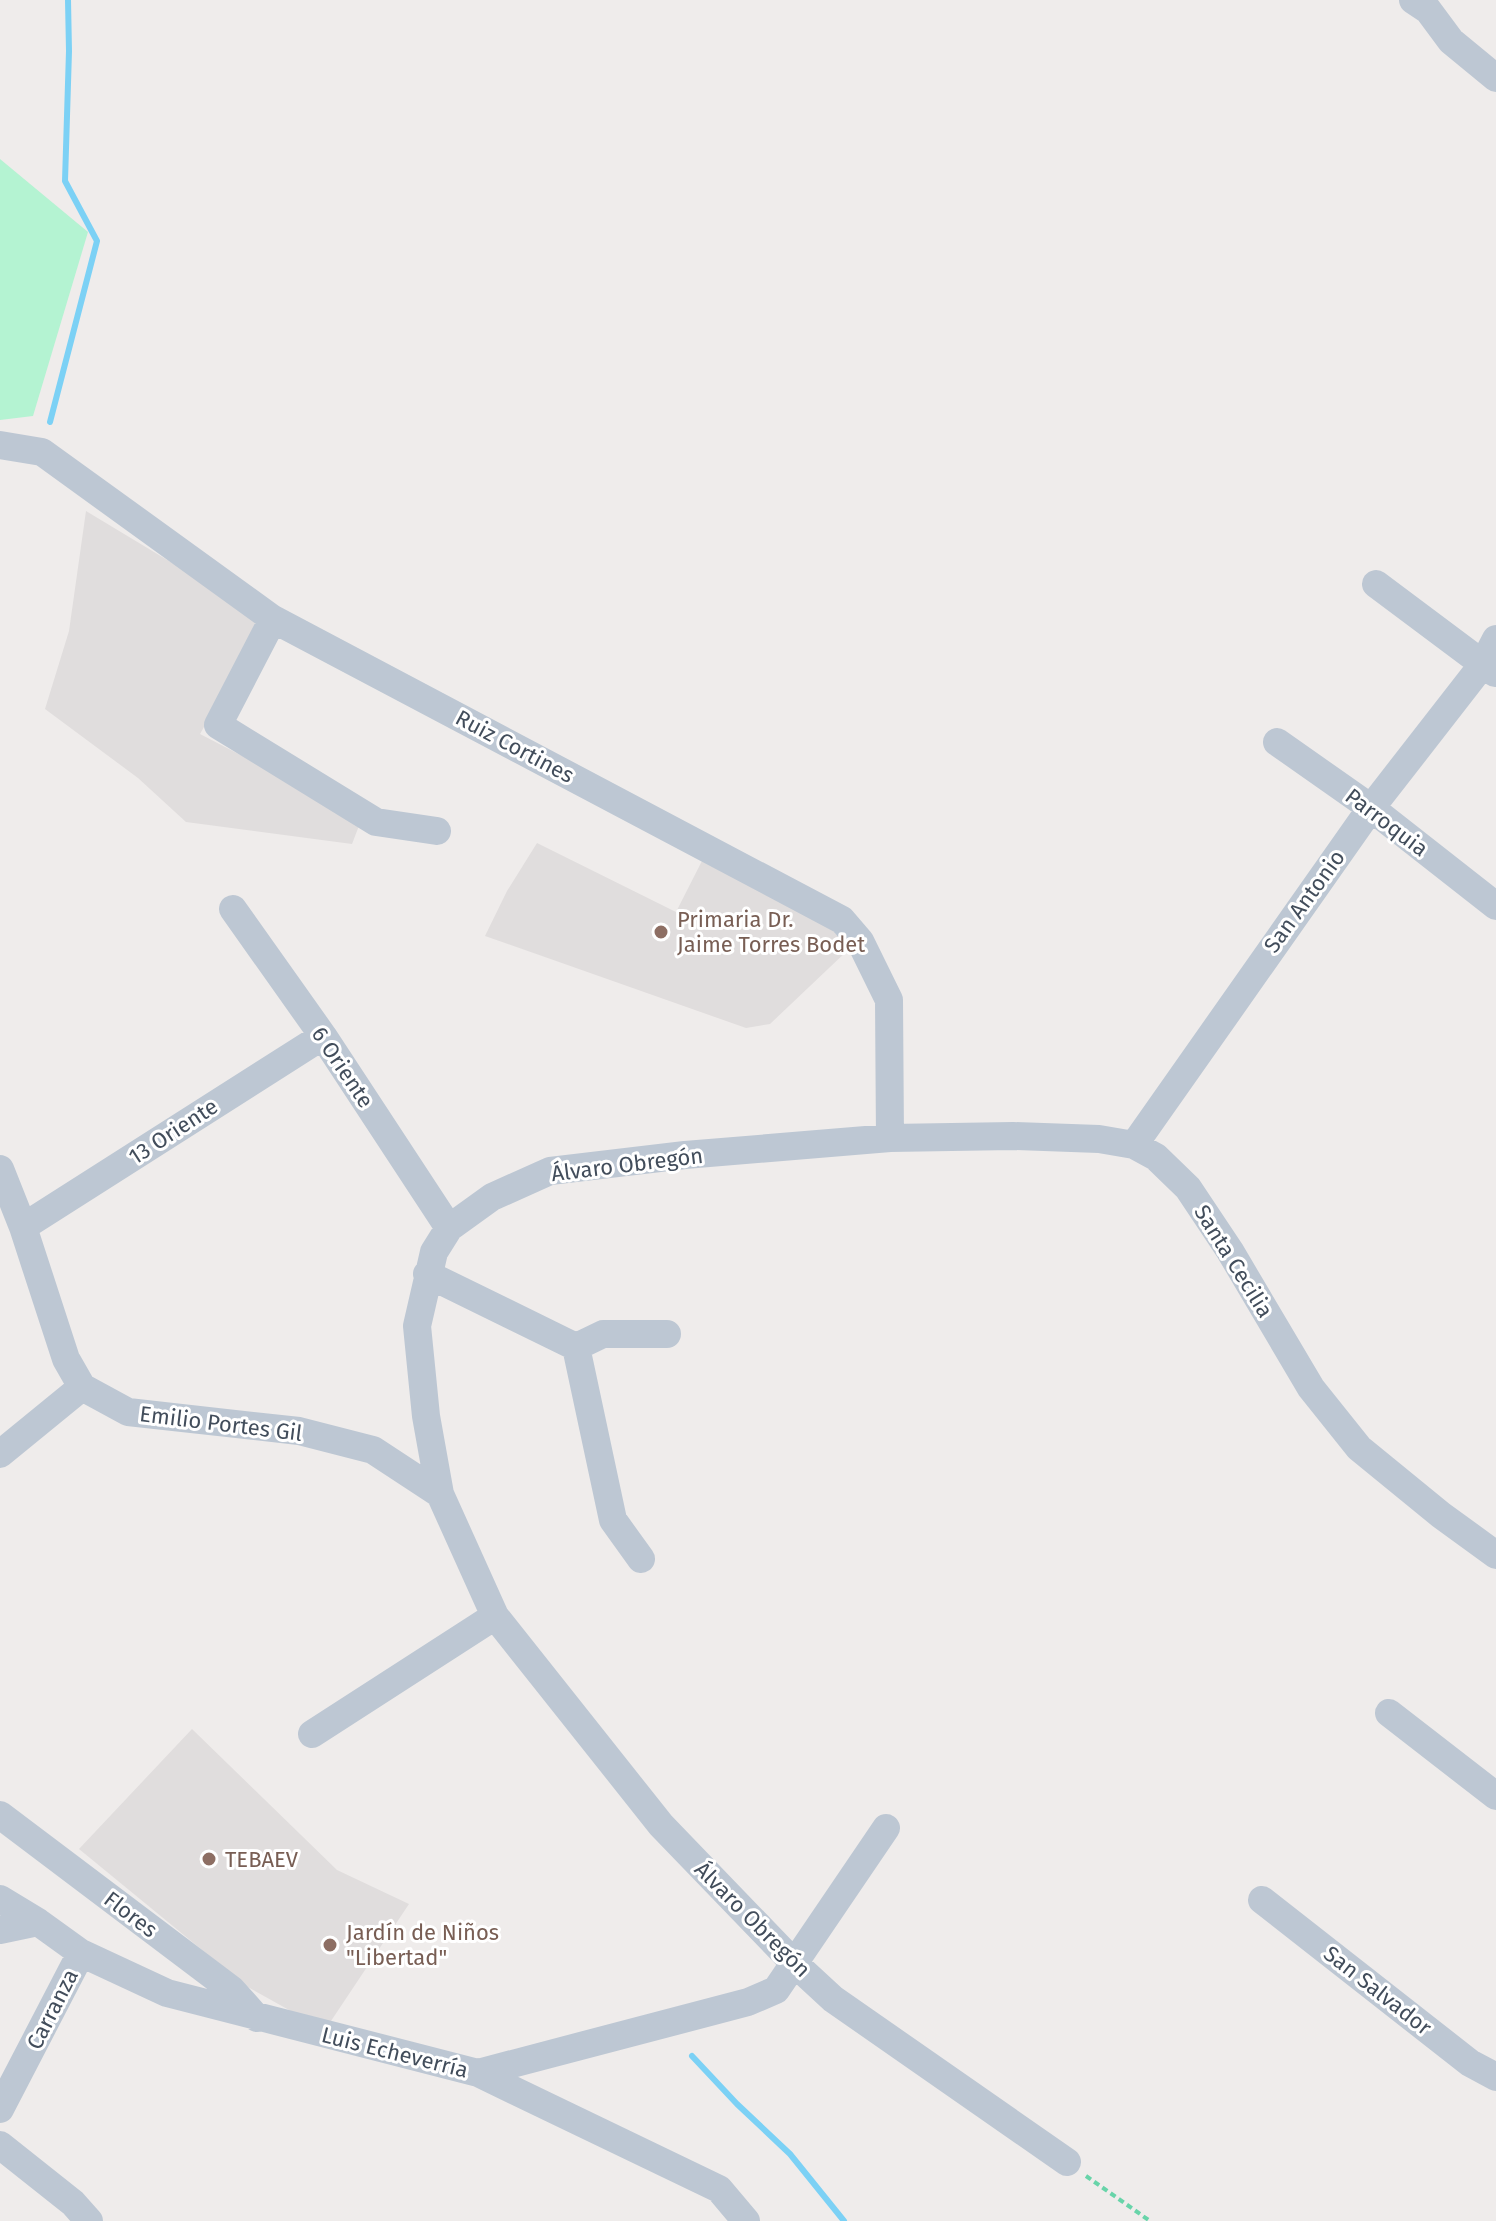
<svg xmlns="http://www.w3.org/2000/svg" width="1496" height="2221" font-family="'Fira Sans',sans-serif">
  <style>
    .education { fill: #e0dddd }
    .green { fill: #b4f3d2 }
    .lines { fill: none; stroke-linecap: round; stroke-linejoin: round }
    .stream { stroke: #7cd1f5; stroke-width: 6 }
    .path { stroke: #68d4a9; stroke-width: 4; stroke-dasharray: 6 4; stroke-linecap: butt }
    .minor { stroke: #bdc7d3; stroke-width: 28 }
    .education-dot { fill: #8d6e63; stroke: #fff; stroke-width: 3 }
    .labels { text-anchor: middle; stroke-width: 6; stroke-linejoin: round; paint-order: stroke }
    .street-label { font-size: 22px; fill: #424d5b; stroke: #fff }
    .education-label { font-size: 22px; fill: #785e54; stroke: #fff; text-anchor: start }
  </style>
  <rect width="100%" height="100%" fill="#efeceb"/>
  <path class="education" d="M86,511L265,619L200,734L362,818L352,844L186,822L138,778L45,709L69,631Z
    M537,843L676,912L705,855L832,929L848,950L770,1024L746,1028L485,936L507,891Z
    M192,1729L337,1870L409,1904L325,2030L246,1986L79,1849Z"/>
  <path class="green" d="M0,159L88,232L33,416L0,420Z"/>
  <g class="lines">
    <path class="stream" d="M50,422L97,241L65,181L69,51L68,0
      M692,2056L737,2104L790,2154L844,2221"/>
    <path class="path" d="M1086,2176L1150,2221"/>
    <path class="minor" d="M1413,0L1428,10L1451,41L1496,78
      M0,445L42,452L273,619L842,920L860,941L889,1000L890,1138
      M1376,584L1495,673
      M273,619L218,725L376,822L437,831
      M1277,742L1371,808L1496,906
      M233,909L323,1036L449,1228
      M1134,1145L1371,808L1483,664L1496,639
      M0,1169L23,1227L66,1359L82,1387L128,1412L299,1431L373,1450L440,1494
      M23,1227L323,1036
      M427,1274L576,1347
      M576,1347L613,1520L641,1559
      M576,1347L603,1334H667
      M0,1454L82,1387
      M1389,1713L1496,1796
      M312,1734L495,1616
      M0,1815L232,1990L257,2018
      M0,1899L38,1922L81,1953L167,1993L478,2073L748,2002L776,1990L886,1828
      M1262,1900L1470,2063L1496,2077
      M0,1930L38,1922
      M478,2073L719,2189L746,2221
      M0,2109L81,1953
      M0,2145L73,2203L89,2221
      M1067,2162L833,1999L794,1963L661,1825L495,1616L440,1494L426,1416L417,1326L434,1252L449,1228L492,1197L550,1171L685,1155L890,1138L1013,1136L1099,1139L1134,1145L1156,1157L1188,1188L1230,1251L1311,1388L1359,1448L1441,1515L1496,1555"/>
  </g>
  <g class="education-dot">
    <circle cx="661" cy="932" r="8"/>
    <circle cx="209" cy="1859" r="8"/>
    <circle cx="330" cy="1945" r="8"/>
  </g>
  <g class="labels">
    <g class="street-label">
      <text transform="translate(515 746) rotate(28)" y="8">Ruiz Cortines</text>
      <text transform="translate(1387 822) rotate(37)" y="8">Parroquia</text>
      <text transform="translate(1304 901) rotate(-54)" y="8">San Antonio</text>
      <text transform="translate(343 1067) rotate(56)" y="8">6 Oriente</text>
      <text transform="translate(173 1131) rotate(-33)" y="8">13 Oriente</text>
      <text transform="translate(627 1164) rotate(-7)" y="8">Álvaro Obregón</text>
      <text transform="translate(1234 1261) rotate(58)" y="8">Santa Cecilia</text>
      <text transform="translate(221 1423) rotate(7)" y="8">Emilio Portes Gil</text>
      <text transform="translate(131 1914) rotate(37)" y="8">Flores</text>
      <text transform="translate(753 1919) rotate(45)" y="8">Álvaro Obregón</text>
      <text transform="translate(1378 1990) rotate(38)" y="8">San Salvador</text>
      <text transform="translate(52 2009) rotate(-63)" y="8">Carranza</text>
      <text transform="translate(395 2052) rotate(14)" y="8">Luis Echeverría</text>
    </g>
    <g class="education-label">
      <text x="677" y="927">Primaria Dr.<tspan x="677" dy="25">Jaime Torres Bodet</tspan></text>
      <text x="225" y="1867">TEBAEV</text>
      <text x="346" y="1940">Jardín de Niños<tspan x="346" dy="25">"Libertad"</tspan></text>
    </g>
  </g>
</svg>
